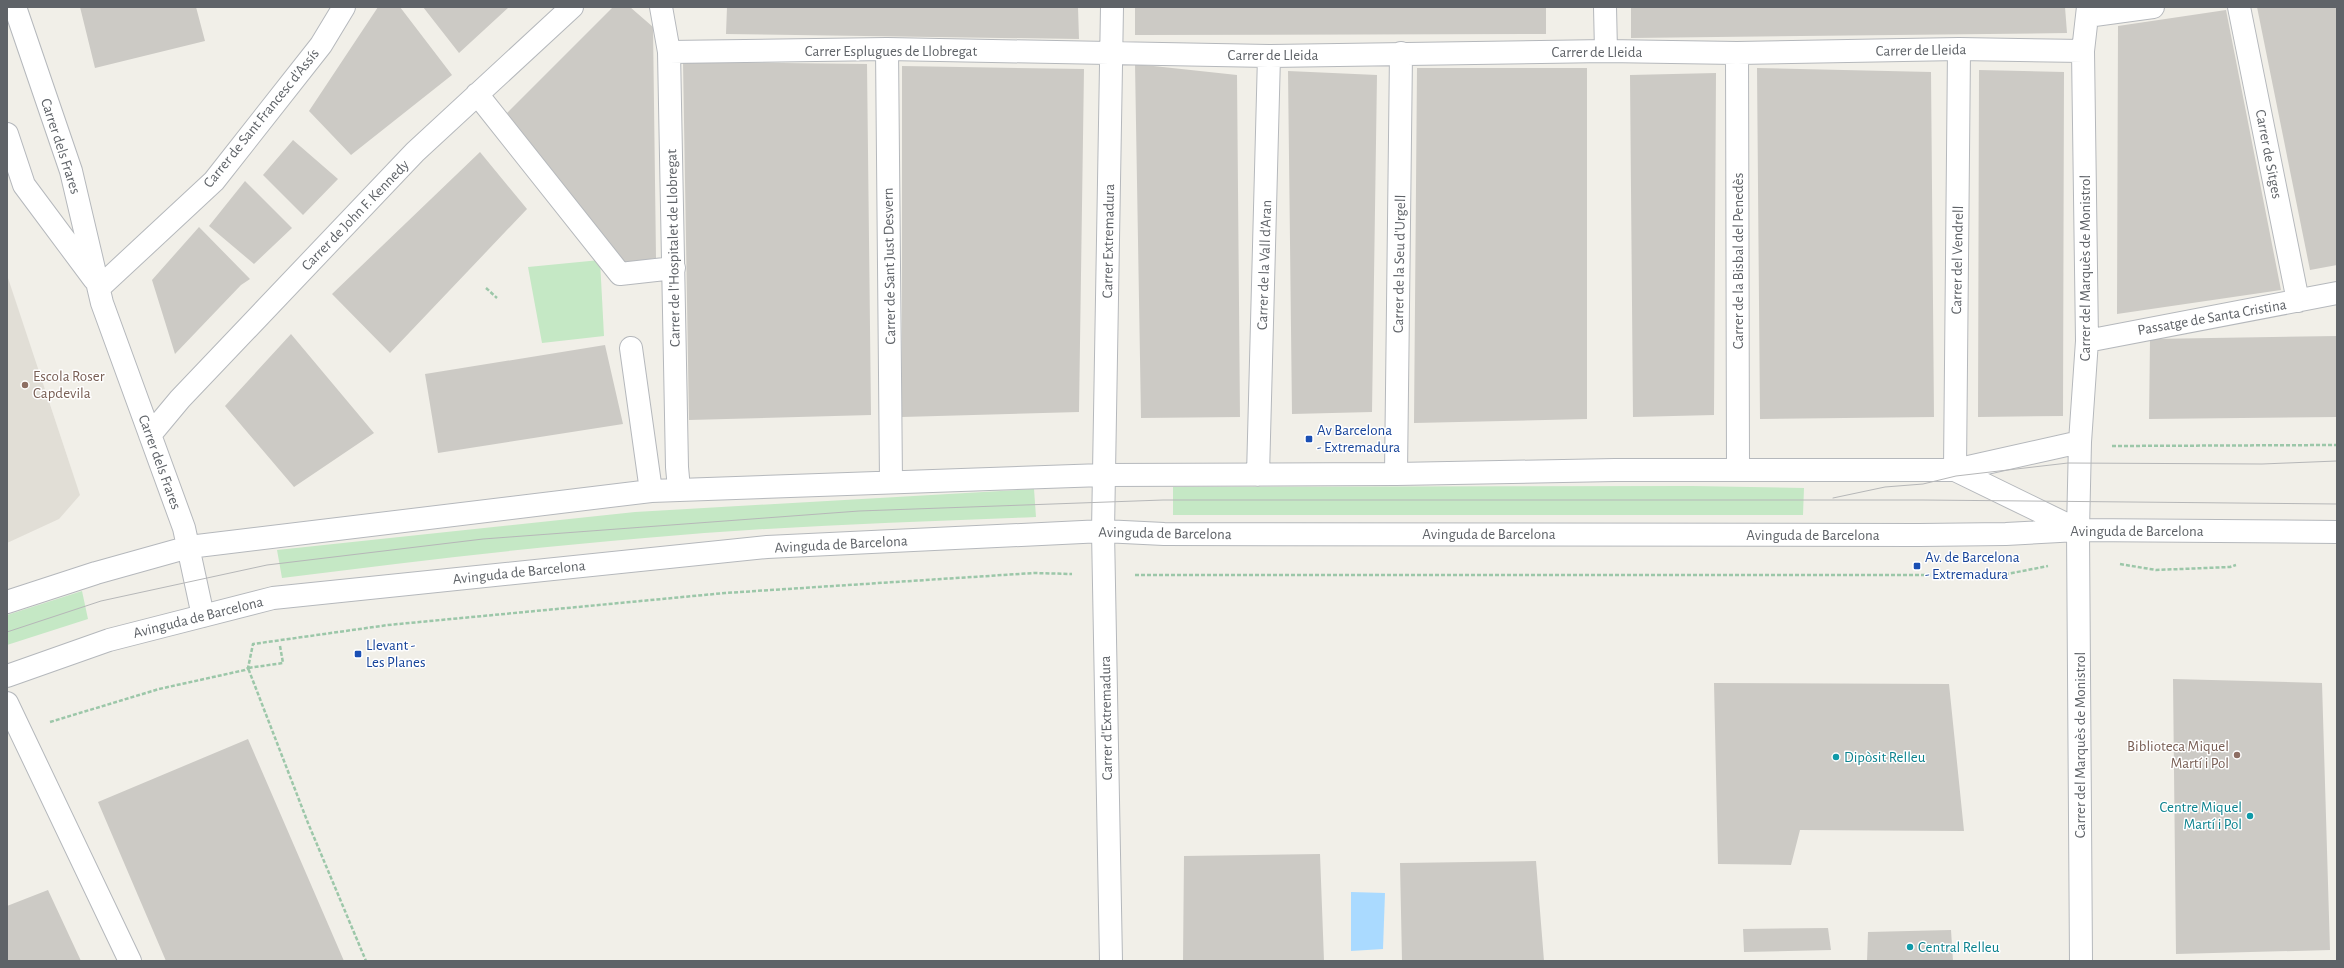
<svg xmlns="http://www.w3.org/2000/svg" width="2344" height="968" font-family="'Alegreya Sans',sans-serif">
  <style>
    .education { fill: #e1ded6 }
    .green { fill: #c5e8c5 }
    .water { fill: #aadaff }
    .building { fill: #cccac5 }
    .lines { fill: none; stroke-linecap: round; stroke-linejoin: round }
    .minor-casing { stroke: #b5b8bc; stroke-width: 24 }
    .path { stroke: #9cc7a9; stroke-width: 2.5; stroke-dasharray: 4 2; stroke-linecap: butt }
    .minor { stroke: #fff; stroke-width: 22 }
    .tram { stroke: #b6b7b8; stroke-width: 1 }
    .education-dot { fill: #8d6e63; stroke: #fff; stroke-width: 1.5 }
    .transit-dot { fill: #1a4fb4; stroke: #fff; stroke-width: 1.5 }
    .culture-dot { fill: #0f9aa8; stroke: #fff; stroke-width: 1.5 }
    .labels { text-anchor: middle; stroke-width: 3; stroke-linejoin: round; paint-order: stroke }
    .street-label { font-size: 15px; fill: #5f6368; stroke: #fff }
    .education-label { font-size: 15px; fill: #785e54; stroke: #fff; text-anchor: start }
    .transit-label { font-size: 15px; fill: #164399; stroke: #fff; text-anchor: start }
    .culture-label { font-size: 15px; fill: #0d838f; stroke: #fff; text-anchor: start }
  </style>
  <rect width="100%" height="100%" fill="#f1efe8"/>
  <path class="education" d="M7,275L80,495L59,519L7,543Z"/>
  <path class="green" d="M600,260L604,336L542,343L528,267Z
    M1692,486L1804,488L1803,515H1173V487Z
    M1034,489L1036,517C906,522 775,526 645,538C523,548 402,563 282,578L277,550L635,512Z
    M82,591L88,619L7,645V615Z"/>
  <path class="water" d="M1351,892L1385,893L1383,949L1351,951Z"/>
  <path class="building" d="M80,7H196L205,41L95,68Z
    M378,7H400L452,75L351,155L309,111Z
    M423,7H509L459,53Z
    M613,7H630L653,27L656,258L624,264L505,115Z
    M727,7H1078L1079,39L726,34Z
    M1135,7H1546V34L1135,35Z
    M1631,7H2065L2067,33L1631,38Z
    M2257,7H2337V265L2310,270Z
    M2226,10L2281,290L2117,314L2118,26Z
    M683,62L867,64L871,415L689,420Z
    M1135,64L1237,75L1240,417L1141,418Z
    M902,66L1084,69L1079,412L902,417Z
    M1417,68H1587V419L1414,423Z
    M1757,68L1931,72L1934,417L1760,419Z
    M1979,70L2064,72L2063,416L1978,417Z
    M1288,71L1377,75L1372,412L1292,414Z
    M1716,73L1714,415L1633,417L1630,75Z
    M293,140L338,179L303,215L263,175Z
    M480,152L527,209L390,353L332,294Z
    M245,181L292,228L254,264L209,226Z
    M199,227L250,279L241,285L175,354L152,280Z
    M291,334L374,433L294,487L225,406Z
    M2337,336V417L2149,419L2150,339Z
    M605,345L623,424L438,453L425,374Z
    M2173,679L2322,683L2330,950L2176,954Z
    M1714,683L1949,684L1964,831L1800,830L1791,865L1718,864Z
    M248,739L344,961H166L98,802Z
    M1320,854L1324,961H1183L1184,856Z
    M1536,861L1544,961H1402L1400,863Z
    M48,890L81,961H7V906Z
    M1828,928L1831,950L1744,952L1743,929Z
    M1951,930L1953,961H1867L1868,932Z"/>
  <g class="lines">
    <defs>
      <path id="minor" d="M15,7L71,171L102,303L184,528L203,616
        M661,7L669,52L677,467L679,489
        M1605,7L1606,51
        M2239,7L2298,301
        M2087,16L2153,7
        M887,49L891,482
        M669,52L887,49L1269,56L1606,51L1737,53L1959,49L2083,51
        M1737,53L1738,469
        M477,94L620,274L674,268
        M7,134L24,185L94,279
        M100,287L214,181L321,45L344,7
        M2087,341L2337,293
        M631,348L651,491
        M150,435L180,399L415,152L572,7
        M1955,470L1959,49
        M1955,470L2076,529
        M1396,474L1401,53
        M1258,475L1269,56
        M7,602L96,573L189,547L651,491L1103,475L1396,474L1615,470H1955L2080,442
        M7,676L109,640L273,598L767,547L1103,531L1164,534L1919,535L2006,534L2078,530L2337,532
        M7,703L130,961
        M1111,961L1103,531L1112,7
        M2081,961L2078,530L2080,442L2087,341L2083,51L2088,7"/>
    </defs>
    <use href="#minor" class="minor-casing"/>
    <path class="path" d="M486,288L497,298
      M2112,446L2337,445
      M2120,564L2156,570L2230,567L2236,565
      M1135,575H2002L2048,566
      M280,646L283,663L248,668L308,823L366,961
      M50,722L159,689L245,670L248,668L253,644L388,625L725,593L1034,573L1072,574"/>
    <use href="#minor" class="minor"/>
    <path class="tram" d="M1833,498L1885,487L1923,484L1956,476L2068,463L2262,464L2337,461
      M7,632L101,601L267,565L483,539L859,511L1163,500H1923L2337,504"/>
  </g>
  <g class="education-dot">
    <circle cx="25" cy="385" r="4"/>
    <circle cx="2237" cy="755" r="4"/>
  </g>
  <g class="transit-dot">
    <rect x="1305" y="435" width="8" height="8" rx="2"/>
    <rect x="1913" y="562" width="8" height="8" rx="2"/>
    <rect x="354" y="650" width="8" height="8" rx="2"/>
  </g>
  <g class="culture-dot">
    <circle cx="1836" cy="757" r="4"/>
    <circle cx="2250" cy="816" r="4"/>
    <circle cx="1910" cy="947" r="4"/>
  </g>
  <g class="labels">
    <g class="street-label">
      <text transform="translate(1921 50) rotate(-1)" y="5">Carrer de Lleida</text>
      <text x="891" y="56">Carrer Esplugues de Llobregat</text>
      <text x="1597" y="57">Carrer de Lleida</text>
      <text x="1273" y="60">Carrer de Lleida</text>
      <text transform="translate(261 118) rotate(-51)" y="5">Carrer de Sant Francesc d'Assís</text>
      <text transform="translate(61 146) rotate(72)" y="5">Carrer dels Frares</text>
      <text transform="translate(2269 154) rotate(79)" y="5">Carrer de Sitges</text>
      <text transform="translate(355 215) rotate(-46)" y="5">Carrer de John F. Kennedy</text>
      <text transform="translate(1108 241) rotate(-89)" y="5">Carrer Extremadura</text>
      <text transform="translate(673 248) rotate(-91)" y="5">Carrer de l'Hospitalet de Llobregat</text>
      <text transform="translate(1957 260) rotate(-89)" y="5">Carrer del Vendrell</text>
      <text transform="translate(1738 261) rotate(-90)" y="5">Carrer de la Bisbal del Penedès</text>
      <text transform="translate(1399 264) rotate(-89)" y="5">Carrer de la Seu d'Urgell</text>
      <text transform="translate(1264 265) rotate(-88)" y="5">Carrer de la Vall d'Aran</text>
      <text transform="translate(889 266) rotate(-91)" y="5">Carrer de Sant Just Desvern</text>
      <text transform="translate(2085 268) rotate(-90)" y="5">Carrer del Marquès de Monistrol</text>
      <text transform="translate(2212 317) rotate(-10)" y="5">Passatge de Santa Cristina</text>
      <text transform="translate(160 462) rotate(70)" y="5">Carrer dels Frares</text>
      <text x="2137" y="536">Avinguda de Barcelona</text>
      <text transform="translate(1165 533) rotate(1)" y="5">Avinguda de Barcelona</text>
      <text x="1489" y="539">Avinguda de Barcelona</text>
      <text x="1813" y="540">Avinguda de Barcelona</text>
      <text transform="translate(841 544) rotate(-3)" y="5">Avinguda de Barcelona</text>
      <text transform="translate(519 572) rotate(-6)" y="5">Avinguda de Barcelona</text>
      <text transform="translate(198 617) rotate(-14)" y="5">Avinguda de Barcelona</text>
      <text transform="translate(1106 718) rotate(-91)" y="5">Carrer d'Extremadura</text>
      <text transform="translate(2080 745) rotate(-90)" y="5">Carrer del Marquès de Monistrol</text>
    </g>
    <g class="education-label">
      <text x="33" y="381">Escola Roser<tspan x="33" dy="17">Capdevila</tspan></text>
      <text x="2229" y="751" text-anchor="end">Biblioteca Miquel<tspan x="2229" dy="17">Martí i Pol</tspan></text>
    </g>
    <g class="transit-label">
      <text x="1317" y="435">Av Barcelona<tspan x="1317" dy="17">- Extremadura</tspan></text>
      <text x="1925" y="562">Av. de Barcelona<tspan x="1925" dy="17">- Extremadura</tspan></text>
      <text x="366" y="650">Llevant -<tspan x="366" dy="17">Les Planes</tspan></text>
    </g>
    <g class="culture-label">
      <text x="1844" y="762">Dipòsit Relleu</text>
      <text x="2242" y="812" text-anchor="end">Centre Miquel<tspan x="2242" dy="17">Martí i Pol</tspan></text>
      <text x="1918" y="952">Central Relleu</text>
    </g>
  </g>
  <rect width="2344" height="968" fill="none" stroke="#5f6368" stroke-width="16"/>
</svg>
